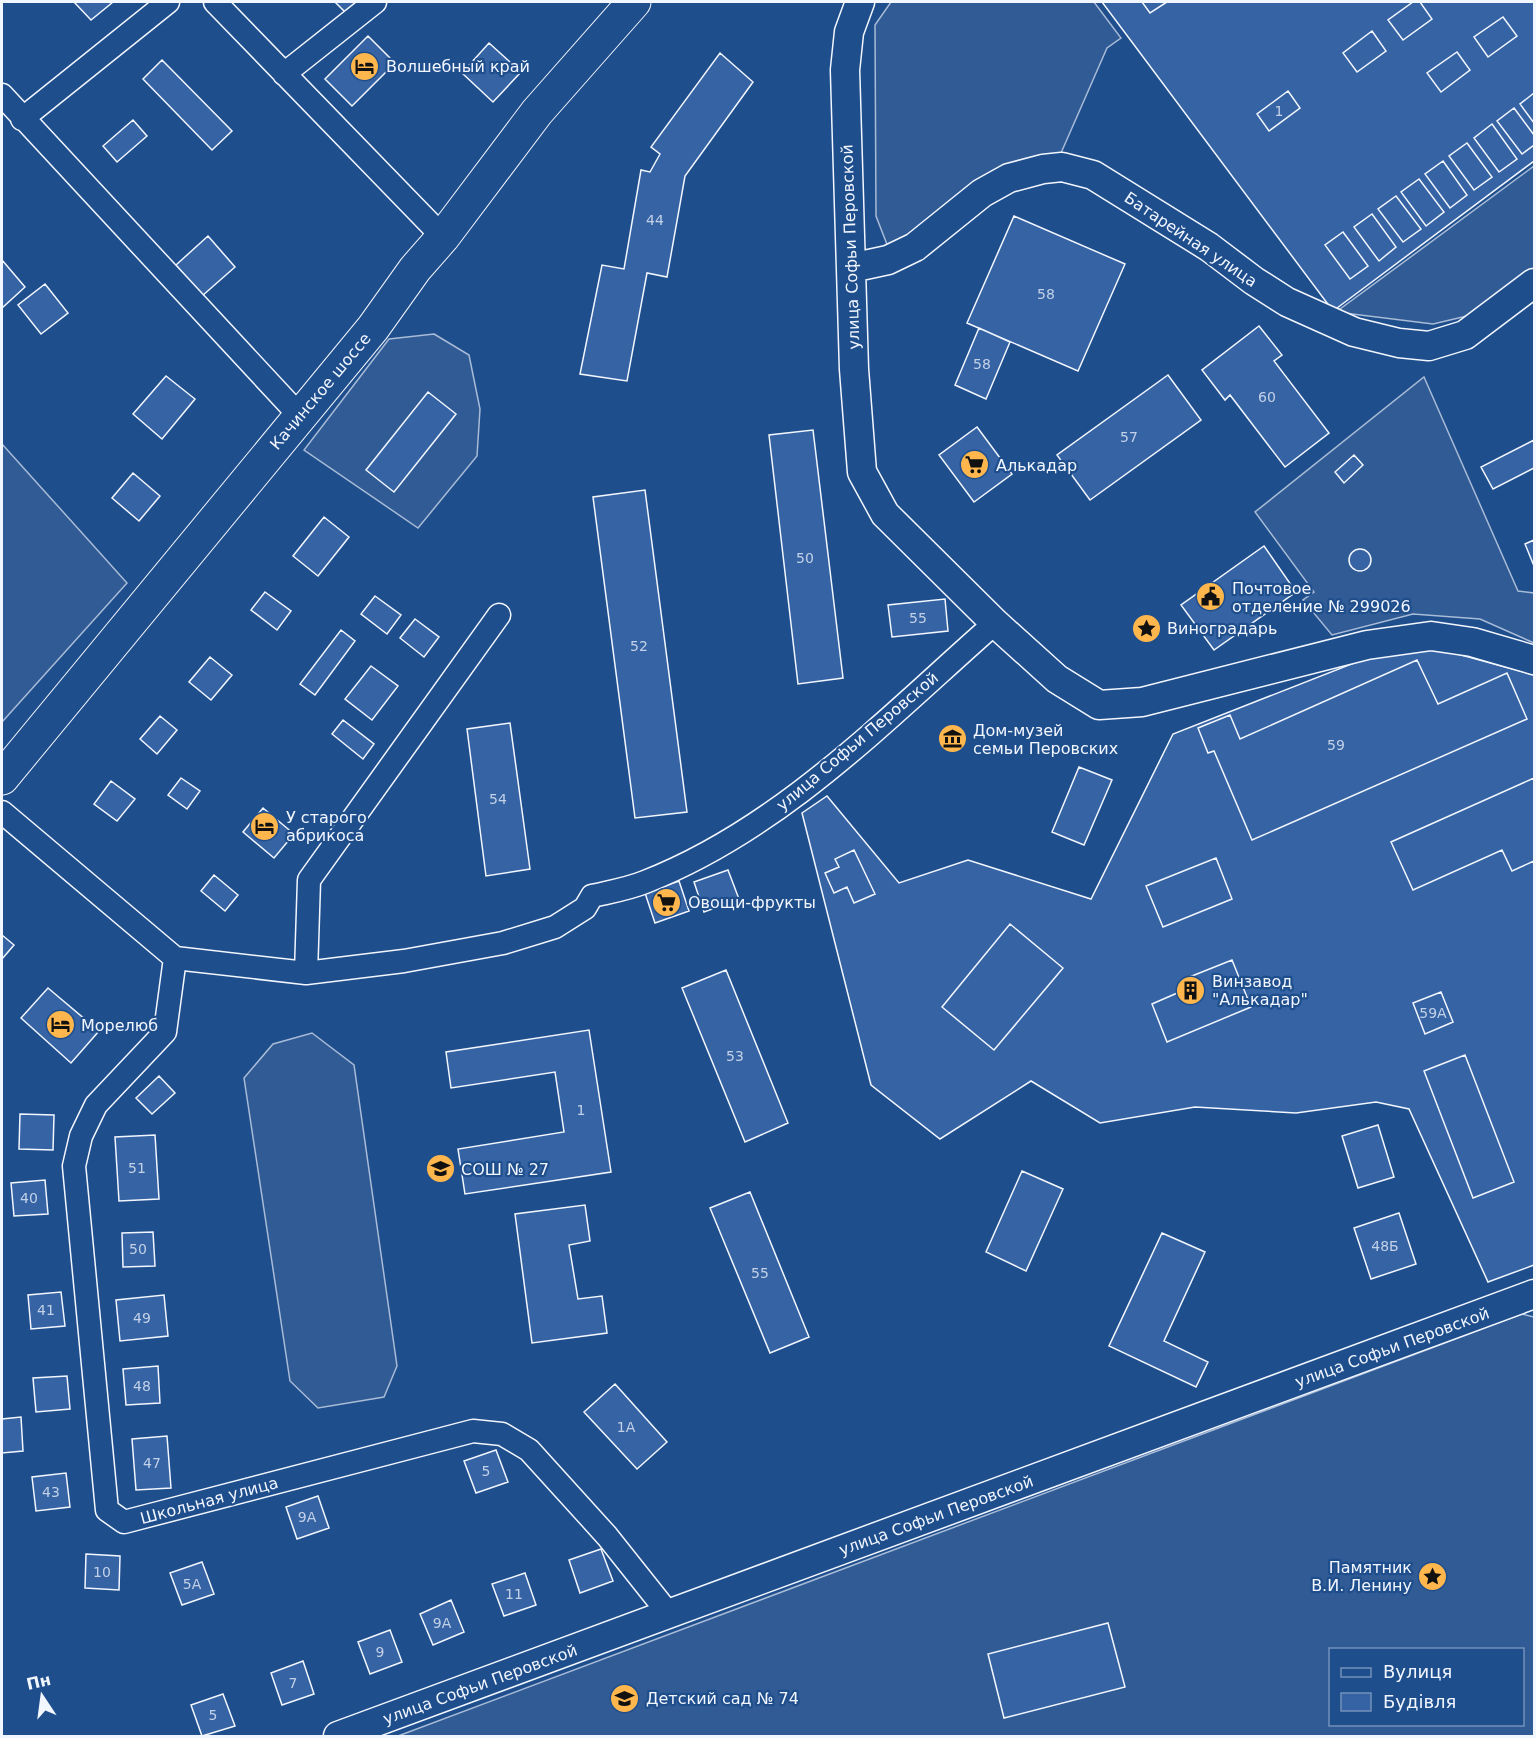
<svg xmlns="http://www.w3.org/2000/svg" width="1536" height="1738" font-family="'DejaVu Sans',sans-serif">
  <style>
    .built { fill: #305b95; stroke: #a8bbd7; stroke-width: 1.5; fill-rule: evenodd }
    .building { fill: #3563a3; stroke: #f2f6ff; stroke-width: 1.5 }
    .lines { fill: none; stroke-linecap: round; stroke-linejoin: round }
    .minor-casing { stroke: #f2f6ff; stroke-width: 25 }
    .tertiary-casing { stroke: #f2f6ff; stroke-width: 31 }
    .primary-casing { stroke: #f2f6ff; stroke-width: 35 }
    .minor { stroke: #1f4e8c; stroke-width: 22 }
    .tertiary { stroke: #1f4e8c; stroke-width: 28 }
    .primary { stroke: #1f4e8c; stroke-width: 33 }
    .labels { text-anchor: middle; stroke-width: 4.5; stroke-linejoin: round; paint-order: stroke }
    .number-label { font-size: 14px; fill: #c3d1e8 }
    .poi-label { font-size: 16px; fill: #f2f6ff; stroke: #1f4e8c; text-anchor: start }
    .street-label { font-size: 16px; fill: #f2f6ff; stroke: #1f4e8c }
  </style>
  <rect width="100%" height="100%" fill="#1f4e8c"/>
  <path class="built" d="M891,2H1094L1121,38L1107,48L1061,153L888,247L876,216L875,25Z
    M1534,166V274L1488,311L1433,324L1336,312Z
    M434,334L469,355L480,409L477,456L418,528L304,450L389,339Z
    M1424,377L1518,591L1534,593V643L1480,619L1413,614L1332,635L1303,600L1314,592L1255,512Z
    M2,444L127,583L2,722Z
    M312,1033L354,1065L397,1366L384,1397L318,1408L290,1381L244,1078L273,1044Z
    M1522,1314L1534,1317V1736H398ZM1330,1650H1522V1724H1330Z"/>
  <path class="building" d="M74,2H113L91,20Z
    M335,2H360L347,14Z
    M1102,2H1534V161L1333,311Z
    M1142,2H1167L1150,13Z
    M1413,2H1420L1432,19L1403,40L1388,20Z
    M1503,17L1517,36L1488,57L1474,37Z
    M1372,31L1386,51L1357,72L1343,53Z
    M368,36L395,63L352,106L325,79Z
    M489,43L521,72L493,102L462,73Z
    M1457,52L1470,70L1441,92L1427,73Z
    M720,53L753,82L685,176L667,277L647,273L627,381L580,374L602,265L624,269L641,170L650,172L660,154L651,147Z
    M162,60L232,131L212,150L143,79Z
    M1288,91L1300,108L1269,131L1257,114Z
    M1534,93V123L1520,104Z
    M1514,108L1534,135V145L1522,154L1497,121Z
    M133,120L147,136L117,162L103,146Z
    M1492,124L1517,159L1499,172L1474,138Z
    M1467,143L1492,177L1474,190L1449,156Z
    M1443,161L1467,195L1450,208L1425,174Z
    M1419,179L1444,212L1426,226L1401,192Z
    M1396,196L1421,229L1403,242L1378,209Z
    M1372,214L1396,247L1379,261L1354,227Z
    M1014,216L1125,264L1078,371L967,323Z
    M1343,232L1368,266L1350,279L1325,245Z
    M208,236L235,267L202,296L176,265Z
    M2,260L25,287L2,308Z
    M45,284L68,313L41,334L18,305Z
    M1259,326L1282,355L1274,361L1329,433L1285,467L1230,395L1225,400L1202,370Z
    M979,328L1010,342L986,399L955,385Z
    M1168,375L1201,420L1090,500L1057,455Z
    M166,376L195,399L162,439L133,414Z
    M428,392L456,414L394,492L366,470Z
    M977,427L1012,474L974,502L939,455Z
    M813,430L843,678L798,684L769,435Z
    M1534,440V468L1493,489L1481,467Z
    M1354,455L1363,465L1344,483L1335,472Z
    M133,473L160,496L139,521L112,498Z
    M645,490L687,812L635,818L593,497Z
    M324,517L349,537L318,576L293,556Z
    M1534,540V566L1525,544Z
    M1264,546L1296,592L1214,650L1181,605Z
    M1349 560a11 11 0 1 1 22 0a11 11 0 1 1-22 0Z
    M265,592L291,611L277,630L251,610Z
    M375,596L401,615L387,634L361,614Z
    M945,599L948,631L892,637L888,605Z
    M415,619L439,637L424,657L400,638Z
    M341,630L355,641L315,695L300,684Z
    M1410,641L1534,675V1265L1488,1282L1409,1109L1376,1102L1296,1113L1195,1107L1100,1123L1031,1081L940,1139L871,1085L802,813L827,796L899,883L968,860L1091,899L1173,734Z
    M210,657L232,675L211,700L189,682Z
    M1417,660L1438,704L1507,673L1527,719L1252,840L1214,751L1208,753L1198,728L1230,715L1240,739Z
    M371,666L398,686L372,720L345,699Z
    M160,716L177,730L157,754L140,739Z
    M343,720L374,744L363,759L332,734Z
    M510,723L530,869L486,876L467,729Z
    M1079,767L1112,780L1084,845L1052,832Z
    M181,778L200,791L187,809L168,795Z
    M1534,778V861L1512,871L1502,850L1413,890L1391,842Z
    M111,781L135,799L117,821L94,804Z
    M263,808L294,834L274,858L243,832Z
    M854,850L875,894L854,903L847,887L834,893L825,873L839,867L835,859Z
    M1216,858L1232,899L1163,927L1146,886Z
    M728,870L739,899L704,912L694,882Z
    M214,875L238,895L225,911L201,891Z
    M679,881L689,911L655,923L645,893Z
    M1010,924L1063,968L994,1050L942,1007Z
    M2,935L14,945L2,959Z
    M1232,960L1251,1007L1167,1042L1152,1004L1191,987L1187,978Z
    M726,970L788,1123L745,1142L682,988Z
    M48,988L99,1031L71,1063L21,1018Z
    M1441,992L1453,1022L1425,1034L1413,1003Z
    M589,1030L611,1172L465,1194L458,1149L564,1132L555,1072L451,1088L446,1052Z
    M1465,1055L1514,1182L1473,1198L1424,1071Z
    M159,1076L175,1093L152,1114L136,1098Z
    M20,1114L54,1115L53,1150L19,1149Z
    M1378,1125L1394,1177L1358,1188L1342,1136Z
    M155,1135L159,1199L119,1201L115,1137Z
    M1022,1171L1063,1189L1026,1271L986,1252Z
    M45,1180L48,1214L14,1216L11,1183Z
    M750,1192L809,1337L770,1353L710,1208Z
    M585,1205L590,1241L569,1245L578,1299L602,1296L607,1333L532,1343L515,1214Z
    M1399,1213L1416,1264L1371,1279L1354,1228Z
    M153,1232L155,1266L123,1267L122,1233Z
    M1162,1233L1205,1252L1164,1341L1208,1362L1196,1387L1109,1346Z
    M61,1292L65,1326L31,1329L28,1295Z
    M164,1295L168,1336L120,1341L116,1300Z
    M158,1366L160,1403L126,1405L123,1369Z
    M67,1376L70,1409L36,1412L33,1378Z
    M615,1384L667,1442L637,1469L584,1412Z
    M21,1417L23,1451L2,1453V1419Z
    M167,1436L171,1488L136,1490L132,1439Z
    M496,1450L508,1482L476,1493L464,1461Z
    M66,1473L70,1507L36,1511L32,1477Z
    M318,1496L329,1528L297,1539L286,1507Z
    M601,1549L613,1581L580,1593L569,1560Z
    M86,1554L120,1556L119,1590L85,1588Z
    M202,1562L214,1594L182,1605L170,1573Z
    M525,1573L536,1605L504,1616L492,1584Z
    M451,1600L464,1632L433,1645L420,1614Z
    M1108,1623L1125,1687L1004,1718L988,1654Z
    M390,1630L402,1662L370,1674L358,1642Z
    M303,1661L314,1694L282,1705L271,1673Z
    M223,1694L235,1726L202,1736L191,1705Z"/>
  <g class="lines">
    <defs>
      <path id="minor" d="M215,2L443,237
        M284,74L375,2
        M2,95L299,415
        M22,119L168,2
        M2,812L175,958L306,973L404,961L503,943L555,927L585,908L592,896C609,892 628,889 645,882C781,829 887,718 995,623
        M175,958L165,1032L96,1105L81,1136L74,1166L107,1510L124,1522L473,1431L502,1434L529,1450L607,1536L669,1614
        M306,973L309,880L499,615"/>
      <path id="tertiary" d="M860,2L849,32L845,70L854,369L862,472L885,514L995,623L1057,679L1099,705L1142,702L1367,645L1431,636L1472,642L1534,660
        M851,268L888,260L915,247L982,193L1009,178L1043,169L1062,167L1093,175L1209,247L1254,281L1287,302L1354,332L1399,343L1429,346L1465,335L1534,283
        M338,1736L1534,1294"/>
      <path id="primary" d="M2,778L373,328L415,269L443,237L537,112L634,2"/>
    </defs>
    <use href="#minor" class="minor-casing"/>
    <use href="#tertiary" class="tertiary-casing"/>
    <use href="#primary" class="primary-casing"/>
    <use href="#minor" class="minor"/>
    <use href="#tertiary" class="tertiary"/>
    <use href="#primary" class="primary"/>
  </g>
  <defs>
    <symbol id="hotel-disc" viewBox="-11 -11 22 22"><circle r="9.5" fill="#ffb74d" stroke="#1f4e8c"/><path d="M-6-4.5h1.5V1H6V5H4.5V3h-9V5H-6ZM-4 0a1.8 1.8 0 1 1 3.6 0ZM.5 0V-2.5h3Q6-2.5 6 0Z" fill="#111"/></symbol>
    <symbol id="supermarket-disc" viewBox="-11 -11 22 22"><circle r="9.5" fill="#ffb74d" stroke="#1f4e8c"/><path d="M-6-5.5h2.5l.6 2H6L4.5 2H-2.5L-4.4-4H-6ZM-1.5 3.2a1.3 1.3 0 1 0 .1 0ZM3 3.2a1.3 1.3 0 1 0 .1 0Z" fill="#111"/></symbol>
    <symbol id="civic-disc" viewBox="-11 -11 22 22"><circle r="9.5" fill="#ffb74d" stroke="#1f4e8c"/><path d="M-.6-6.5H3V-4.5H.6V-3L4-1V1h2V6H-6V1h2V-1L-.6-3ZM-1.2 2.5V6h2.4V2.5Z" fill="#111"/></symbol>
    <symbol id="sight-disc" viewBox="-11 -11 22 22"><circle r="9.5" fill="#ffb74d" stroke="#1f4e8c"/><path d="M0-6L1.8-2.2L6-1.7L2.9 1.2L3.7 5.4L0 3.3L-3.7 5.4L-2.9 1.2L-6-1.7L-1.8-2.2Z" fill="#111"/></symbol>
    <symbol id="museum-disc" viewBox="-11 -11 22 22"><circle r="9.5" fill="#ffb74d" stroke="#1f4e8c"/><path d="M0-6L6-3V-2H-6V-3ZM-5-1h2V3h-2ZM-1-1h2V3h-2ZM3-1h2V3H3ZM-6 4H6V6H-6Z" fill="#111"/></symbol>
    <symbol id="building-disc" viewBox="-11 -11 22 22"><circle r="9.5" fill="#ffb74d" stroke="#1f4e8c"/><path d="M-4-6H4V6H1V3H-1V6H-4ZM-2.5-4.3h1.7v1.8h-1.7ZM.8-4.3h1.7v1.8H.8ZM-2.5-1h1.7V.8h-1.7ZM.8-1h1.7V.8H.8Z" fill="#111"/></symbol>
    <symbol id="school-disc" viewBox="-11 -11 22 22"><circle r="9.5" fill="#ffb74d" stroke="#1f4e8c"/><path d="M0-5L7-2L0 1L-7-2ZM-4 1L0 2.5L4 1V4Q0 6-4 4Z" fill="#111"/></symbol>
  </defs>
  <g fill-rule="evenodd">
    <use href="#hotel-disc" x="348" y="50" width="33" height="33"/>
    <use href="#supermarket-disc" x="958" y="448" width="33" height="33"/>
    <use href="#civic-disc" x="1194" y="580" width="33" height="33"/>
    <use href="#sight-disc" x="1130" y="612" width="33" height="33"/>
    <use href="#museum-disc" x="936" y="722" width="33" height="33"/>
    <use href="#hotel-disc" x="248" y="810" width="33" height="33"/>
    <use href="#supermarket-disc" x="650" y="886" width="33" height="33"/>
    <use href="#building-disc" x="1174" y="974" width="33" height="33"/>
    <use href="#hotel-disc" x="44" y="1008" width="33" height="33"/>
    <use href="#school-disc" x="424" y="1152" width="33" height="33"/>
    <use href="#sight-disc" x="1416" y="1560" width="33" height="33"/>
    <use href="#school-disc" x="608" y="1682" width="33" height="33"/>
  </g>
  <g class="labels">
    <g class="number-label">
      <text x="1279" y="116">1</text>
      <text x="655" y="225">44</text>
      <text x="1046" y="299">58</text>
      <text x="982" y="369">58</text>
      <text x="1267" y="402">60</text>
      <text x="1129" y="442">57</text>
      <text x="805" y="563">50</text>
      <text x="918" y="623">55</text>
      <text x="639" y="651">52</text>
      <text x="1336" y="750">59</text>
      <text x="498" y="804">54</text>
      <text x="1433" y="1018">59А</text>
      <text x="735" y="1061">53</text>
      <text x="581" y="1115">1</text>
      <text x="137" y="1173">51</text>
      <text x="29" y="1203">40</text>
      <text x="1385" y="1251">48Б</text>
      <text x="138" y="1254">50</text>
      <text x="760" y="1278">55</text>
      <text x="46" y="1315">41</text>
      <text x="142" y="1323">49</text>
      <text x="142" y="1391">48</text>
      <text x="626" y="1432">1А</text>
      <text x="152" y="1468">47</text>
      <text x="486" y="1476">5</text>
      <text x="51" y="1497">43</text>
      <text x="307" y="1522">9А</text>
      <text x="102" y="1577">10</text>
      <text x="192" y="1589">5А</text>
      <text x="514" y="1599">11</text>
      <text x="442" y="1628">9А</text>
      <text x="380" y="1657">9</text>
      <text x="293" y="1688">7</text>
      <text x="213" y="1720">5</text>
    </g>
    <g class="poi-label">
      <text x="386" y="72">Волшебный край</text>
      <text x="996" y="471">Алькадар</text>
      <text x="1232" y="594">Почтовое<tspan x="1232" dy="18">отделение № 299026</tspan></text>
      <text x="1167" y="634">Виноградарь</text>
      <text x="973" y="736">Дом-музей<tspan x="973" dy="18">семьи Перовских</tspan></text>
      <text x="286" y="823">У старого<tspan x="286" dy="18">абрикоса</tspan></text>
      <text x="688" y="908">Овощи-фрукты</text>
      <text x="1212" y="987">Винзавод<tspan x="1212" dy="18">"Алькадар"</tspan></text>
      <text x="81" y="1031">Морелюб</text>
      <text x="461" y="1175">СОШ № 27</text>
      <text x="1412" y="1573" text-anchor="end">Памятник<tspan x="1412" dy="18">В.И. Ленину</tspan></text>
      <text x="646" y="1704">Детский сад № 74</text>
    </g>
    <g class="street-label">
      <text transform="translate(1191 239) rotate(34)" y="6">Батарейная улица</text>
      <text transform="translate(850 247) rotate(-92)" y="6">улица Софьи Перовской</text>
      <text transform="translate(320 391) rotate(-50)" y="6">Качинское шоссе</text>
      <text transform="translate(857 741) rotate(-40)" y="6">улица Софьи Перовской</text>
      <text transform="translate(1392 1347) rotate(-20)" y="6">улица Софьи Перовской</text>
      <text transform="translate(209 1500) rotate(-15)" y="6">Школьная улица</text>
      <text transform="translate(936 1515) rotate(-20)" y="6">улица Софьи Перовской</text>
      <text transform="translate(480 1684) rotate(-20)" y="6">улица Софьи Перовской</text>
    </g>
  </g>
  <rect width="1536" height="1738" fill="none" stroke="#f2f6ff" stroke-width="6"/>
  <rect x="1329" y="1648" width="195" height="78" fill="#1f4e8c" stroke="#7391ba" stroke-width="1.5"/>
  <rect x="1341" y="1668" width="30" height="9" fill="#1f4e8c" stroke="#7391ba" stroke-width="1.5"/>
  <text x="1383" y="1678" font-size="18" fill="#f2f6ff">Вулиця</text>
  <rect x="1341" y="1693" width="30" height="18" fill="#3563a3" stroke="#7391ba" stroke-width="1.5"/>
  <text x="1383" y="1708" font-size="18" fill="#f2f6ff">Будівля</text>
  <g transform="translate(42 1696) rotate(347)" stroke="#1f4e8c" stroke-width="4.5" paint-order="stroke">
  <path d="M0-4.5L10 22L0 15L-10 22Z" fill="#f2f6ff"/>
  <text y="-9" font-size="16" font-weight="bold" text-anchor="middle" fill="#f2f6ff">Пн</text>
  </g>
</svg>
